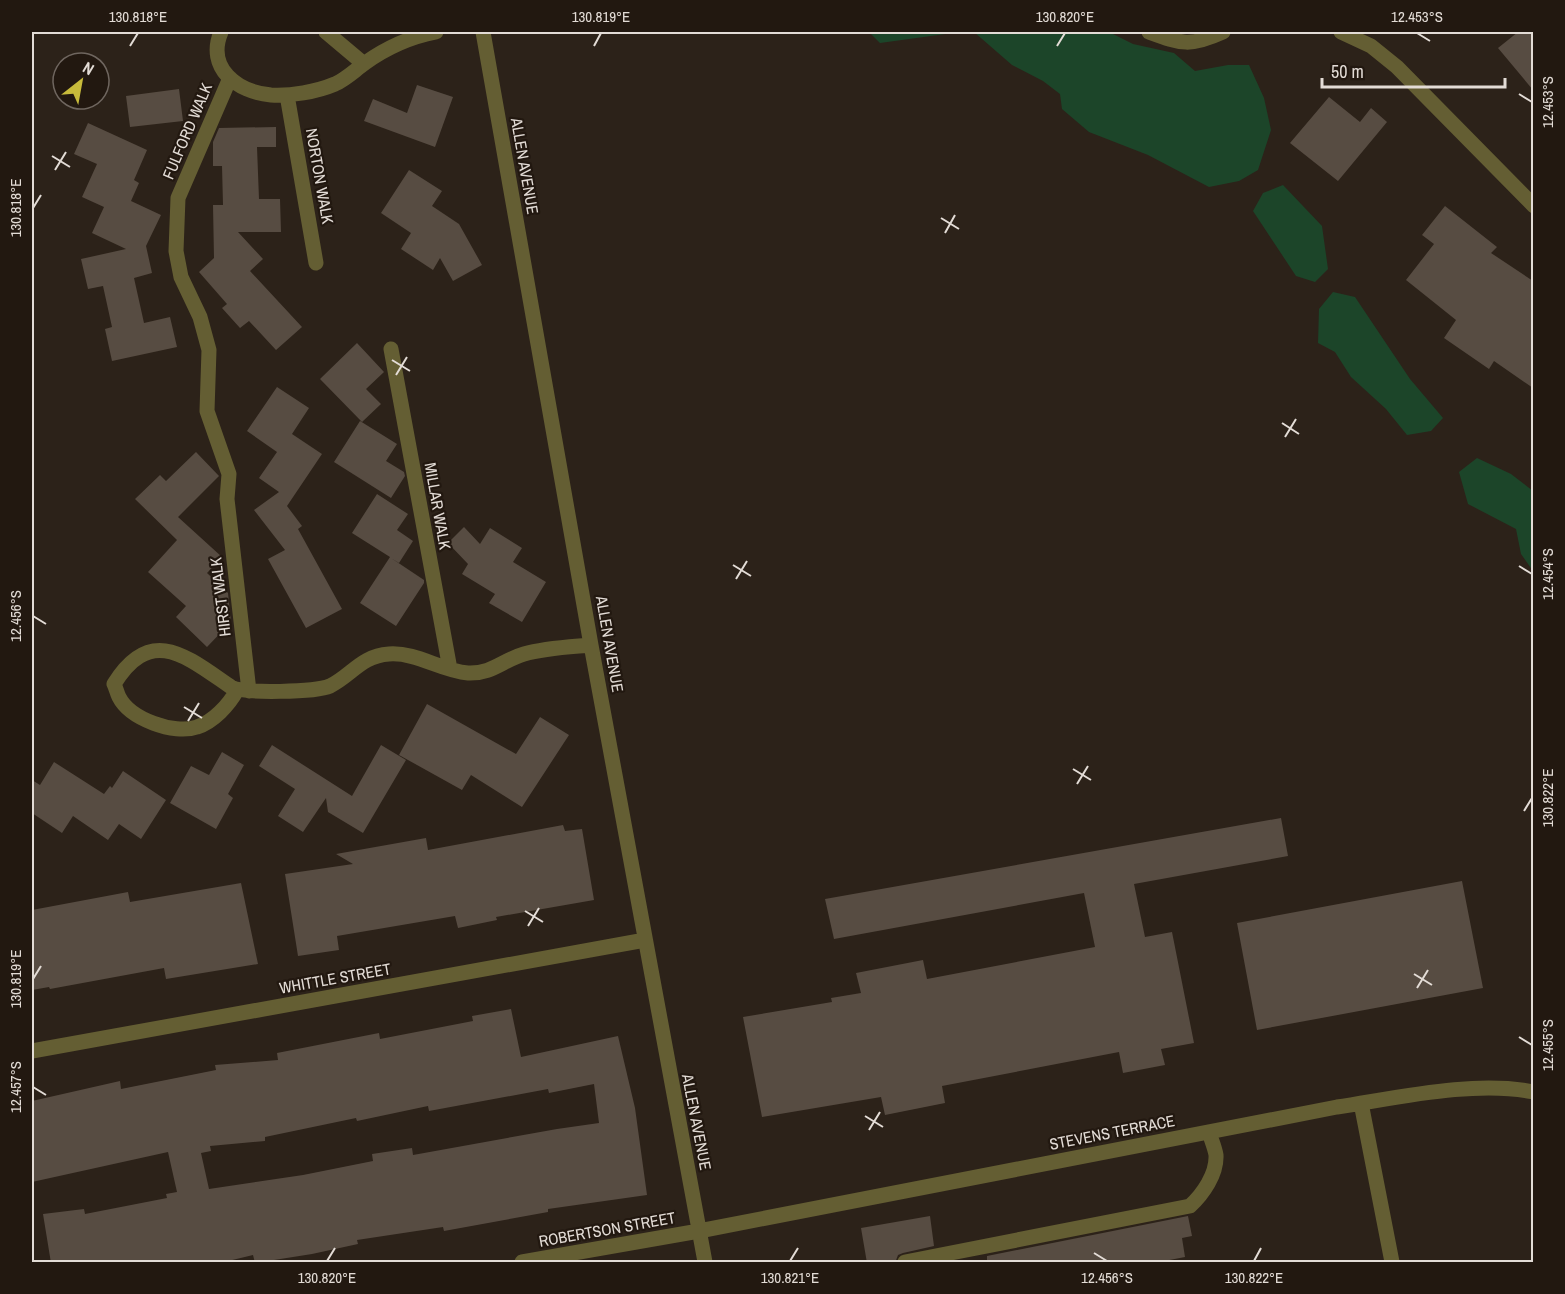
<svg xmlns="http://www.w3.org/2000/svg" width="1565" height="1294" font-family="'Archivo Narrow',sans-serif">
  <style>
    .green { fill: #1c4529 }
    .building { fill: #574c42; fill-rule: evenodd }
    .lines { fill: none; stroke-linecap: round; stroke-linejoin: round }
    .minor { stroke: #645e33; stroke-width: 15 }
    .ticks { fill: none; stroke: #e3dcd6; stroke-width: 2 }
    .labels { text-anchor: middle; stroke-width: 4.5; stroke-linejoin: round; paint-order: stroke }
    .street-label { font-size: 16px; fill: #e3dcd6; stroke: #221810 }
    .neatline { fill: none; stroke: #e3dcd6; stroke-width: 2 }
    .ticks-label { font-size: 15px; text-anchor: middle; fill: #e3dcd6 }
  </style>
  <rect width="100%" height="100%" fill="#2c2219"/>
  <path class="green" d="M869,32H960L880,43Z
    M974,32H1109L1133,44L1174,53L1195,71L1228,65H1249L1264,98L1271,130L1258,170L1239,181L1209,187L1148,155L1089,132L1062,109L1060,94L1043,81L1012,65Z
    M1283,185L1322,226L1328,269L1315,282L1296,276L1253,211L1263,193Z
    M1333,292L1355,297L1410,379L1443,418L1431,431L1407,435L1386,409L1351,377L1335,352L1318,343L1319,309Z
    M1477,458L1511,474L1533,491V571L1521,554L1516,529L1468,504L1459,472Z"/>
  <path class="building" d="M1518,32H1533V90L1498,48Z
    M417,85L453,97L435,147L364,121L373,99L407,113Z
    M179,89L183,121L130,127L126,96Z
    M1329,97L1360,122L1371,108L1387,122L1338,181L1290,143Z
    M88,123L147,150L134,180L139,183L131,201L161,215L146,246L152,273L134,278L144,323L170,317L177,347L112,361L105,329L112,327L103,286L88,289L81,259L126,249L92,233L104,207L82,197L97,164L74,154Z
    M276,127V147H257L259,199H280L281,232H238L263,259L250,271L302,327L276,350L249,321L240,328L222,308L227,304L199,272L214,258L213,205H223L222,166H213V142L219,128Z
    M409,170L442,191L432,206L459,224L482,265L453,281L440,258L433,270L401,249L411,233L381,213Z
    M1445,206L1497,247L1491,253L1533,281V388L1494,361L1489,369L1444,338L1456,320L1406,280L1434,244L1422,235Z
    M357,343L384,372L366,389L381,404L362,422L320,379Z
    M277,387L309,408L292,434L322,454L287,506L302,526L298,529L342,609L306,628L268,559L285,550L254,510L279,492L259,478L277,452L247,431Z
    M360,421L397,444L386,461L404,472L405,476L391,498L334,462Z
    M196,452L219,476L178,517L222,557L207,573L228,593L231,622L207,647L176,617L186,606L148,572L177,540L135,499L160,475L166,481Z
    M377,494L408,514L397,530L413,541L399,563L391,558L424,580V583L396,626L360,603L390,557L352,533Z
    M464,527L480,544L490,528L522,548L513,562L546,582L522,622L489,603L495,594L462,574L468,564L448,543Z
    M427,704L516,754L540,717L569,735L522,807L471,775L462,790L399,755Z
    M272,745L352,796L381,745L406,760L363,833L328,812L326,798L303,832L278,816L295,789L259,766Z
    M222,752L244,765L228,794L233,798L216,829L170,803L191,766L209,775Z
    M54,762L104,794L110,786L112,788L123,771L166,800L141,839L119,824L108,840L73,816L62,833L32,813V780L40,785Z
    M1281,818L1288,856L1134,884L1145,937L1172,932L1194,1043L1161,1049L1165,1065L1123,1073L1119,1052L942,1086L945,1103L885,1115L881,1097L762,1117L743,1017L832,1002L831,998L861,993L856,973L923,960L927,979L1095,947L1084,893L834,939L825,899Z
    M563,825L565,831L582,829L594,900L496,917L497,920L458,928L455,916L337,936L339,950L298,956L285,874L353,864L336,854L426,838L428,850Z
    M1462,881L1483,988L1257,1030L1237,923Z
    M241,883L258,964L166,979L164,968L50,989L49,987L32,990V910L128,892L130,902Z
    M511,1009L521,1057L618,1036L635,1108L647,1195L548,1209V1212L444,1231L443,1227L357,1240L358,1244L312,1254L255,1263L253,1255L220,1263H51L43,1214L84,1209L85,1214L167,1198L166,1194L177,1192L168,1152L32,1182V1101L120,1081L121,1089L216,1070L215,1065L278,1060L277,1053L379,1033L380,1039L473,1021L472,1016ZM594,1084L599,1123L557,1129L413,1155L412,1148L372,1154L373,1161L303,1175L209,1189L201,1153L211,1151L210,1146L265,1141V1137L356,1118L357,1121L428,1106L429,1111L548,1089L549,1093Z
    M930,1216L934,1246L903,1253L898,1255L895,1263H867L861,1228Z
    M1188,1216L1192,1236L1182,1238L1185,1257L1154,1263H987V1256Z"/>
  <g class="lines">
    <path class="minor" d="M221,32C206,68 237,92 271,95C291,96 316,92 335,84C346,79 354,71 365,63C386,48 410,37 436,32
      M326,32L364,64
      M483,32L591,645L705,1262
      M1149,32C1182,44 1190,47 1223,32
      M1341,32L1371,46L1397,67L1534,206
      M230,78L178,198L176,251L181,277L200,317L209,350L207,411L229,474L227,499L249,691
      M287,95L316,263
      M391,349L450,669
      M237,690C229,705 213,722 197,727C174,735 130,719 119,697C117,693 116,688 114,684C151,624 187,657 231,687C244,694 316,692 330,686C352,675 361,656 389,654C417,652 441,671 468,673C492,674 503,660 524,654C545,648 569,647 591,645
      M32,1051L645,940
      M1361,1103L1392,1262
      M522,1262L699,1231L1337,1107C1397,1098 1474,1080 1534,1092
      M905,1262L1190,1206C1203,1194 1217,1174 1216,1155C1215,1148 1211,1139 1209,1132"/>
  </g>
  <path class="ticks" d="M1417,33L1430,41M130,46L138,33M594,46L601,33M1057,46L1065,33M1519,94L1532,102M52,156L70,167M55,170L66,152M33,208L41,195M941,218L959,229M945,233L955,215M392,360L410,371M396,375L407,357M1282,423L1299,434M1285,437L1296,419M733,565L751,576M1519,566L1532,574M736,579L747,561M33,616L46,624M184,707L202,718M188,721L199,703M1073,769L1091,780M1077,784L1088,766M1524,811L1532,798M525,911L543,922M528,926L539,908M1414,974L1432,985M33,979L41,966M1417,988L1428,970M1519,1037L1532,1045M33,1087L46,1095M865,1116L883,1127M869,1130L880,1112M1094,1253L1107,1261M327,1261L335,1248M790,1261L798,1248M1254,1261L1261,1248"/>
  <g class="labels">
    <g class="street-label">
      <text transform="translate(187 131) rotate(-67)" y="6">FULFORD WALK</text>
      <text transform="translate(525 166) rotate(80)" y="6">ALLEN AVENUE</text>
      <text transform="translate(320 176) rotate(80)" y="6">NORTON WALK</text>
      <text transform="translate(438 506) rotate(80)" y="6">MILLAR WALK</text>
      <text transform="translate(220 597) rotate(-97)" y="6">HIRST WALK</text>
      <text transform="translate(610 644) rotate(80)" y="6">ALLEN AVENUE</text>
      <text transform="translate(335 978) rotate(-10)" y="6">WHITTLE STREET</text>
      <text transform="translate(697 1122) rotate(79)" y="6">ALLEN AVENUE</text>
      <text transform="translate(1112 1132) rotate(-11)" y="6">STEVENS TERRACE</text>
      <text transform="translate(607 1229) rotate(-10)" y="6">ROBERTSON STREET</text>
    </g>
  </g>
  <rect width="1565" height="1294" fill="none" stroke="#221810" stroke-width="66"/>
  <g transform="translate(81 81) rotate(31)"><circle r="28" fill="#221810" stroke="#6f665f" stroke-width="1.5"/>
  <path d="M0-4.5L10 22L0 15L-10 22Z" fill="#c8bb3b"/>
  <text y="-9" font-size="16" font-weight="bold" text-anchor="middle" fill="#e3dcd6">N</text>
  </g>
  <path d="M1322 78v9h183v-9" fill="none" stroke="#e3dcd6" stroke-width="3"/>
  <text x="1331" y="78" font-size="18" fill="#e3dcd6" stroke="#221810" stroke-width="4.5" paint-order="stroke">50 m</text>
  <rect x="33" y="33" width="1499" height="1228" class="neatline"/>
  <g class="ticks-label">
    <text x="138" y="22">130.818°E</text>
    <text x="601" y="22">130.819°E</text>
    <text x="1065" y="22">130.820°E</text>
    <text x="1417" y="22">12.453°S</text>
    <text transform="translate(1548 102) rotate(-90)" y="5">12.453°S</text>
    <text transform="translate(16 208) rotate(-90)" y="5">130.818°E</text>
    <text transform="translate(1548 574) rotate(-90)" y="5">12.454°S</text>
    <text transform="translate(16 616) rotate(-90)" y="5">12.456°S</text>
    <text transform="translate(1548 798) rotate(-90)" y="5">130.822°E</text>
    <text transform="translate(16 979) rotate(-90)" y="5">130.819°E</text>
    <text transform="translate(1548 1045) rotate(-90)" y="5">12.455°S</text>
    <text transform="translate(16 1087) rotate(-90)" y="5">12.457°S</text>
    <text x="327" y="1283">130.820°E</text>
    <text x="790" y="1283">130.821°E</text>
    <text x="1107" y="1283">12.456°S</text>
    <text x="1254" y="1283">130.822°E</text>
  </g>
</svg>
